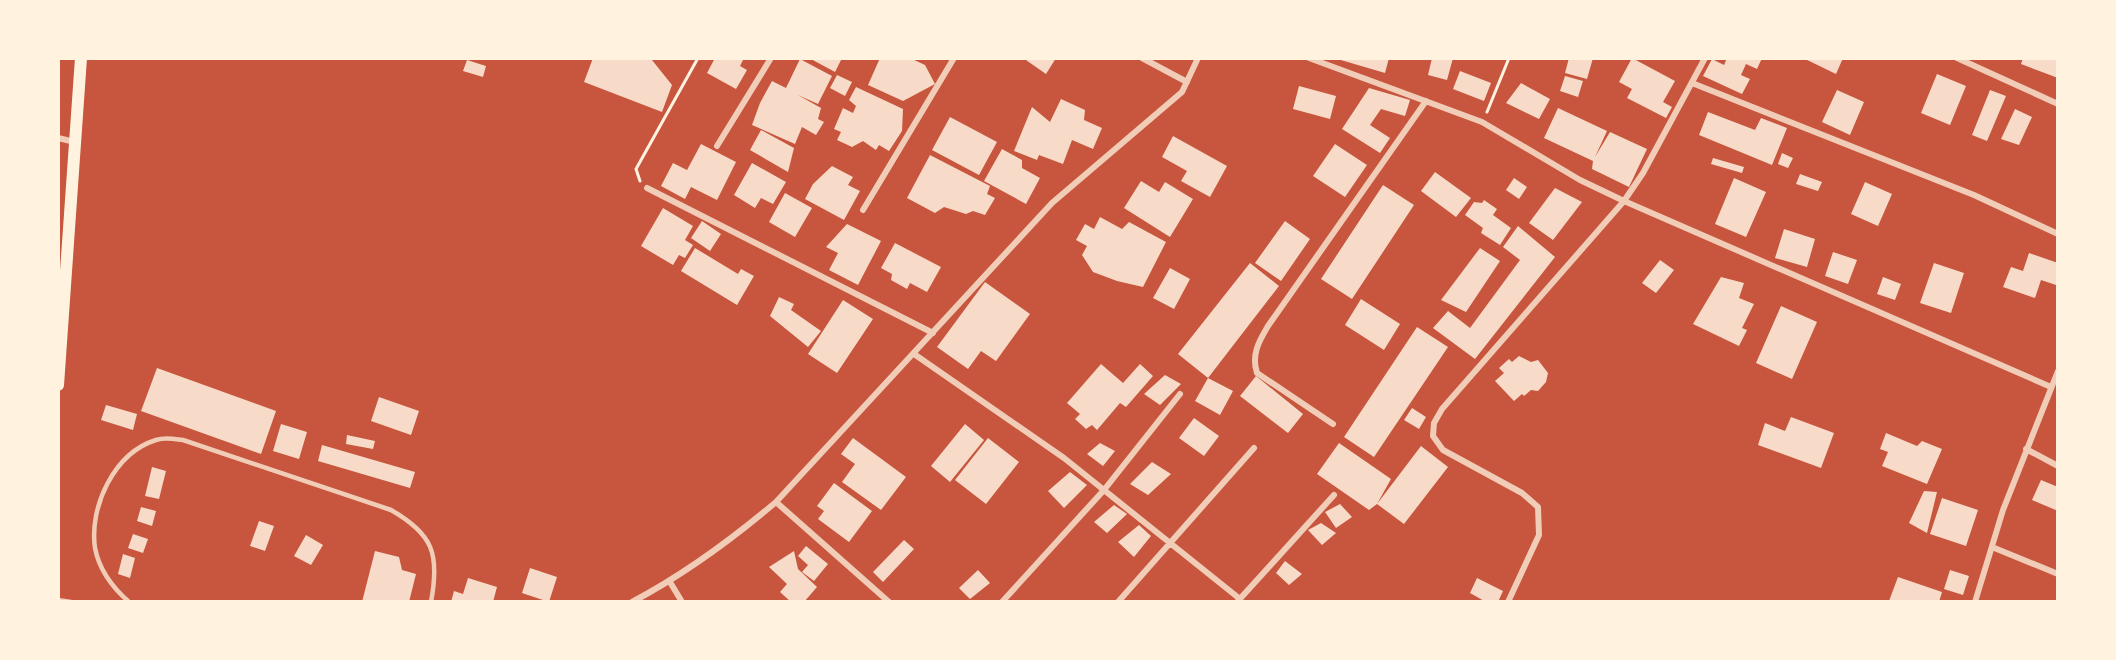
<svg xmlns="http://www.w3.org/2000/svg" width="2116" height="660" font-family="Inter,sans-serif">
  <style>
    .building { fill: #f7dbc8 }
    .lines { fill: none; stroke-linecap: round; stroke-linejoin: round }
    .path { stroke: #fff3e0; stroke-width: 3 }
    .service { stroke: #f1ccb7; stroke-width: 4.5 }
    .minor { stroke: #f1ccb7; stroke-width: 6 }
    .secondary { stroke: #fff3e0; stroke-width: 12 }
  </style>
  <rect width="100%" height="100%" fill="#c8553d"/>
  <path class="building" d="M593,58L652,60L672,85L662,112L584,82Z
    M715,58H744L740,66L747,70L736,89L707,73Z
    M809,58H842L835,72Z
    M880,58H910L925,65L935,84L903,101L868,85Z
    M1023,58H1056L1046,74Z
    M1334,58H1389L1385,73Z
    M1432,58H1453L1447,80L1428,75Z
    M1569,58H1593L1587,79L1565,73Z
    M1632,58L1675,81L1663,102L1672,107L1666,118L1627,98L1632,89L1619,82Z
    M1727,58H1762L1757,69L1746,64L1741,75L1750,79L1742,94L1703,76L1712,59L1724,65Z
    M1803,58H1843L1836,74Z
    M2023,58H2058V78L2021,64Z
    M800,59L832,76L818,104L798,95L821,108L818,119L824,122L816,135L802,127L795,144L752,125L760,103L772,81L786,88Z
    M467,60L486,66L483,77L463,71Z
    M1460,71L1491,83L1484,101L1453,89Z
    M1937,74L1966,86L1950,125L1921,113Z
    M837,75L852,82L845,96L830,88Z
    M1565,76L1583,81L1578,97L1560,91Z
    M1521,83L1550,99L1539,119L1506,103Z
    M1299,86L1336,96L1330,119L1293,109Z
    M856,87L903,109L902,131L889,151L879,145L876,150L863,141L852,147L837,140L841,132L834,129L843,108L853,113L856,106L849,100Z
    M1369,88L1410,100L1405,116L1381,109L1370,125L1390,138L1380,153L1342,129Z
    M1837,90L1864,102L1850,135L1822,122Z
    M1990,90L2006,96L1987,141L1972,135Z
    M1061,99L1085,110L1084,120L1102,128L1093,149L1072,140L1063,164L1039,155L1037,160L1014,151L1032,107L1050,122Z
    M1558,108L1607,131L1595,157L1610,132L1647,149L1629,187L1592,169L1593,161L1544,138Z
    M2015,109L2032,117L2019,145L2001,139Z
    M1708,112L1755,130L1761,118L1787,128L1772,165L1699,135Z
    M950,117L997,142L979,175L932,150Z
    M761,130L794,148L788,172L750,150Z
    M1173,136L1227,166L1210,197L1181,181L1187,171L1162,157Z
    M701,144L736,162L717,200L691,187L685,199L661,186L673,163L687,170Z
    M1335,144L1367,165L1345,197L1313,176Z
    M1002,149L1022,160V168L1040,178L1026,204L984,181Z
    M1782,153L1793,158L1788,168L1778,164Z
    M930,155L990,186L987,194L995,198L985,215L973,211L966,214L944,207L935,213L907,198Z
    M1713,158L1744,167L1742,173L1711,164Z
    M752,163L786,182L773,204L761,198L755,208L734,195Z
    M832,166L853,177L848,185L860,191L844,220L805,199L813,184Z
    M1435,172L1471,198L1456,217L1421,191Z
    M1800,174L1822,182L1818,191L1796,184Z
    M1514,178L1527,187L1519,199L1506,190Z
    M1734,178L1766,192L1746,237L1715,224Z
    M1141,181L1159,192L1165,182L1193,199L1170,237L1124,208Z
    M1865,182L1892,194L1878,226L1851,214Z
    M1383,185L1414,205L1352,299L1321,279Z
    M1555,188L1582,202L1553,240L1529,223Z
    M785,193L812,208L795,237L769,222Z
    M1484,200L1497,209L1493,215L1511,228L1500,245L1481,233L1483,228L1465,215L1474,202L1482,203Z
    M663,208L693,226L685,240L693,245L685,258L679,255L673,265L641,246Z
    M1100,217L1122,229L1129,222L1166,242L1143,287L1117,281L1093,272L1082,255L1087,246L1076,240L1085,224L1094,229Z
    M702,221L721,234L710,251L691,238Z
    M1285,221L1310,239L1281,281L1255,263Z
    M847,224L881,241L858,285L829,270L838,253L826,247Z
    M1518,226L1555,257L1475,359L1433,328L1448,311L1470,328L1520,260L1503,247Z
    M1784,229L1815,239L1807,267L1775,258Z
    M895,243L941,267L927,292L910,283L907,289L891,280L892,274L881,268Z
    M695,248L738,274L741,269L754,276L737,305L681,271Z
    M1480,248L1500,261L1466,312L1441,300Z
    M1833,252L1857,260L1848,284L1825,276Z
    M2029,253L2058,263L2056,285L2041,280L2035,298L2003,287L2011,267L2023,271Z
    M1660,260L1674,270L1656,293L1642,283Z
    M1250,263L1279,286L1208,378L1178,354Z
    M1934,263L1964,273L1951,313L1920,303Z
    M1170,268L1190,279L1174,309L1153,298Z
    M1721,277L1744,283L1739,298L1754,304L1742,328L1747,330L1739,346L1693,324Z
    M1883,277L1901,284L1895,300L1877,294Z
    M985,282L1030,314L996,361L981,351L968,369L937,347Z
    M779,297L794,304L791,310L821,331L808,347L770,316Z
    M1361,299L1400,324L1384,350L1345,325Z
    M843,300L873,319L837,373L808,354Z
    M1781,306L1817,322L1792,379L1756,363Z
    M1417,327L1448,347L1374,457L1344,437Z
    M1519,356L1531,362L1538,360L1548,373L1546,382L1538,391L1531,390L1524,396L1522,394L1514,401L1495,381L1504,373L1499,368L1509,359L1512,362Z
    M1101,364L1123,383L1140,364L1153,376L1126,407L1120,403L1097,430L1092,425L1086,429L1075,419L1080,414L1067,403Z
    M157,368L276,411L261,454L141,411Z
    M1165,375L1181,384L1160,405L1144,394Z
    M1256,376L1303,414L1288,433L1240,396Z
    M1208,378L1233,391L1220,415L1195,401Z
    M379,397L419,411L411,435L371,421Z
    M106,405L137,414L133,430L101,420Z
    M1412,408L1426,417L1419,429L1404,420Z
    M1791,417L1834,433L1821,468L1758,445L1765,423L1785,431Z
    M1194,418L1219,436L1204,456L1179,438Z
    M281,424L307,432L299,459L273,451Z
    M965,424L984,440L950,482L931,466Z
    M1886,433L1917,446L1922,441L1942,449L1927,484L1882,466L1888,452L1880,449Z
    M347,435L375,441L373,449L346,444Z
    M853,438L906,477L881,510L842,482L855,464L841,454Z
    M988,438L1019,462L986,504L955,480Z
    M1100,443L1115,451L1103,466L1087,454Z
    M1339,443L1391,479L1377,504L1369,510L1317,474Z
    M322,445L415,472L410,488L318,461Z
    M1421,446L1448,467L1404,524L1377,504Z
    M1152,462L1171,474L1148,495L1130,484Z
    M152,467L166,471L159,499L145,496Z
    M1070,472L1087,485L1064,508L1048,491Z
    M2041,480L2058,487V511L2032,500Z
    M834,483L872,511L849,542L818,519L824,511L817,506Z
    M1924,491L1937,492L1927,533L1909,523Z
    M1942,498L1978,510L1966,546L1930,534Z
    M1340,504L1352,517L1336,528L1325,512Z
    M1114,505L1127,514L1107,533L1094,522Z
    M141,507L156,511L152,526L137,521Z
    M259,521L274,526L265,551L250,546Z
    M1321,523L1336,533L1322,545L1308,530Z
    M1139,525L1151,536L1134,557L1118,542Z
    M133,534L148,539L143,553L128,548Z
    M306,535L323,545L311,565L294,556Z
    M904,540L914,549L883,582L873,572Z
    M806,546L828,564L814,581L802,572L808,565L798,556Z
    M375,551L399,557L402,570L416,574L409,602H362Z
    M794,551L798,569L817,587L804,602H791L780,592L787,584L769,567Z
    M123,554L135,558L130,578L118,574Z
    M1285,561L1302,574L1289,585L1276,573Z
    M530,568L557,577L549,602L522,593Z
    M978,570L990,583L970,599L959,588Z
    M1950,570L1969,576L1963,595L1944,589Z
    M1898,577L1942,592L1939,602L1889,601Z
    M468,578L497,587L493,602H451L454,591L463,594Z
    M1477,578L1503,591L1498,602H1486L1470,593Z"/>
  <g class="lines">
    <path class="path" d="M1487,112L1509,58
      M640,181L636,169L698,58"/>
    <path class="service" d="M58,600L71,602
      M129,602C113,588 99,569 95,548C89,507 114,453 156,440C165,437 174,439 183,440L391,510C433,534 440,554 431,602"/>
    <path class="minor" d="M1142,58L1187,82
      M1309,58L1482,122L1580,180L1624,201L2051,387
      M1957,58L2058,104
      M1692,83L1974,195L2058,234
      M58,138L75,142
      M717,146L771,58
      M647,188L933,333
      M863,210L954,58
      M914,354L1064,458L1240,599
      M1333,424L1257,373C1251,355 1259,341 1268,326L1426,101
      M2026,449L2058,466
      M776,502L889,602
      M1992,547L2058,574
      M670,582L682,602
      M1238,601L1334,495
      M632,602C685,574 731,540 776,502L1052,203L1182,92L1198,58
      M1002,602L1104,490L1180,394
      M1118,602L1254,448
      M1508,602L1539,535L1538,507L1522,493L1443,450L1433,436L1434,423L1442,409L1624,201L1643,173L1705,58
      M1975,602L2003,510L2058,371"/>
    <path class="secondary" d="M58,385L81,58"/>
  </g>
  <rect width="2116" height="660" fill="none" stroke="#fff3e0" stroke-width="120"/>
</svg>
